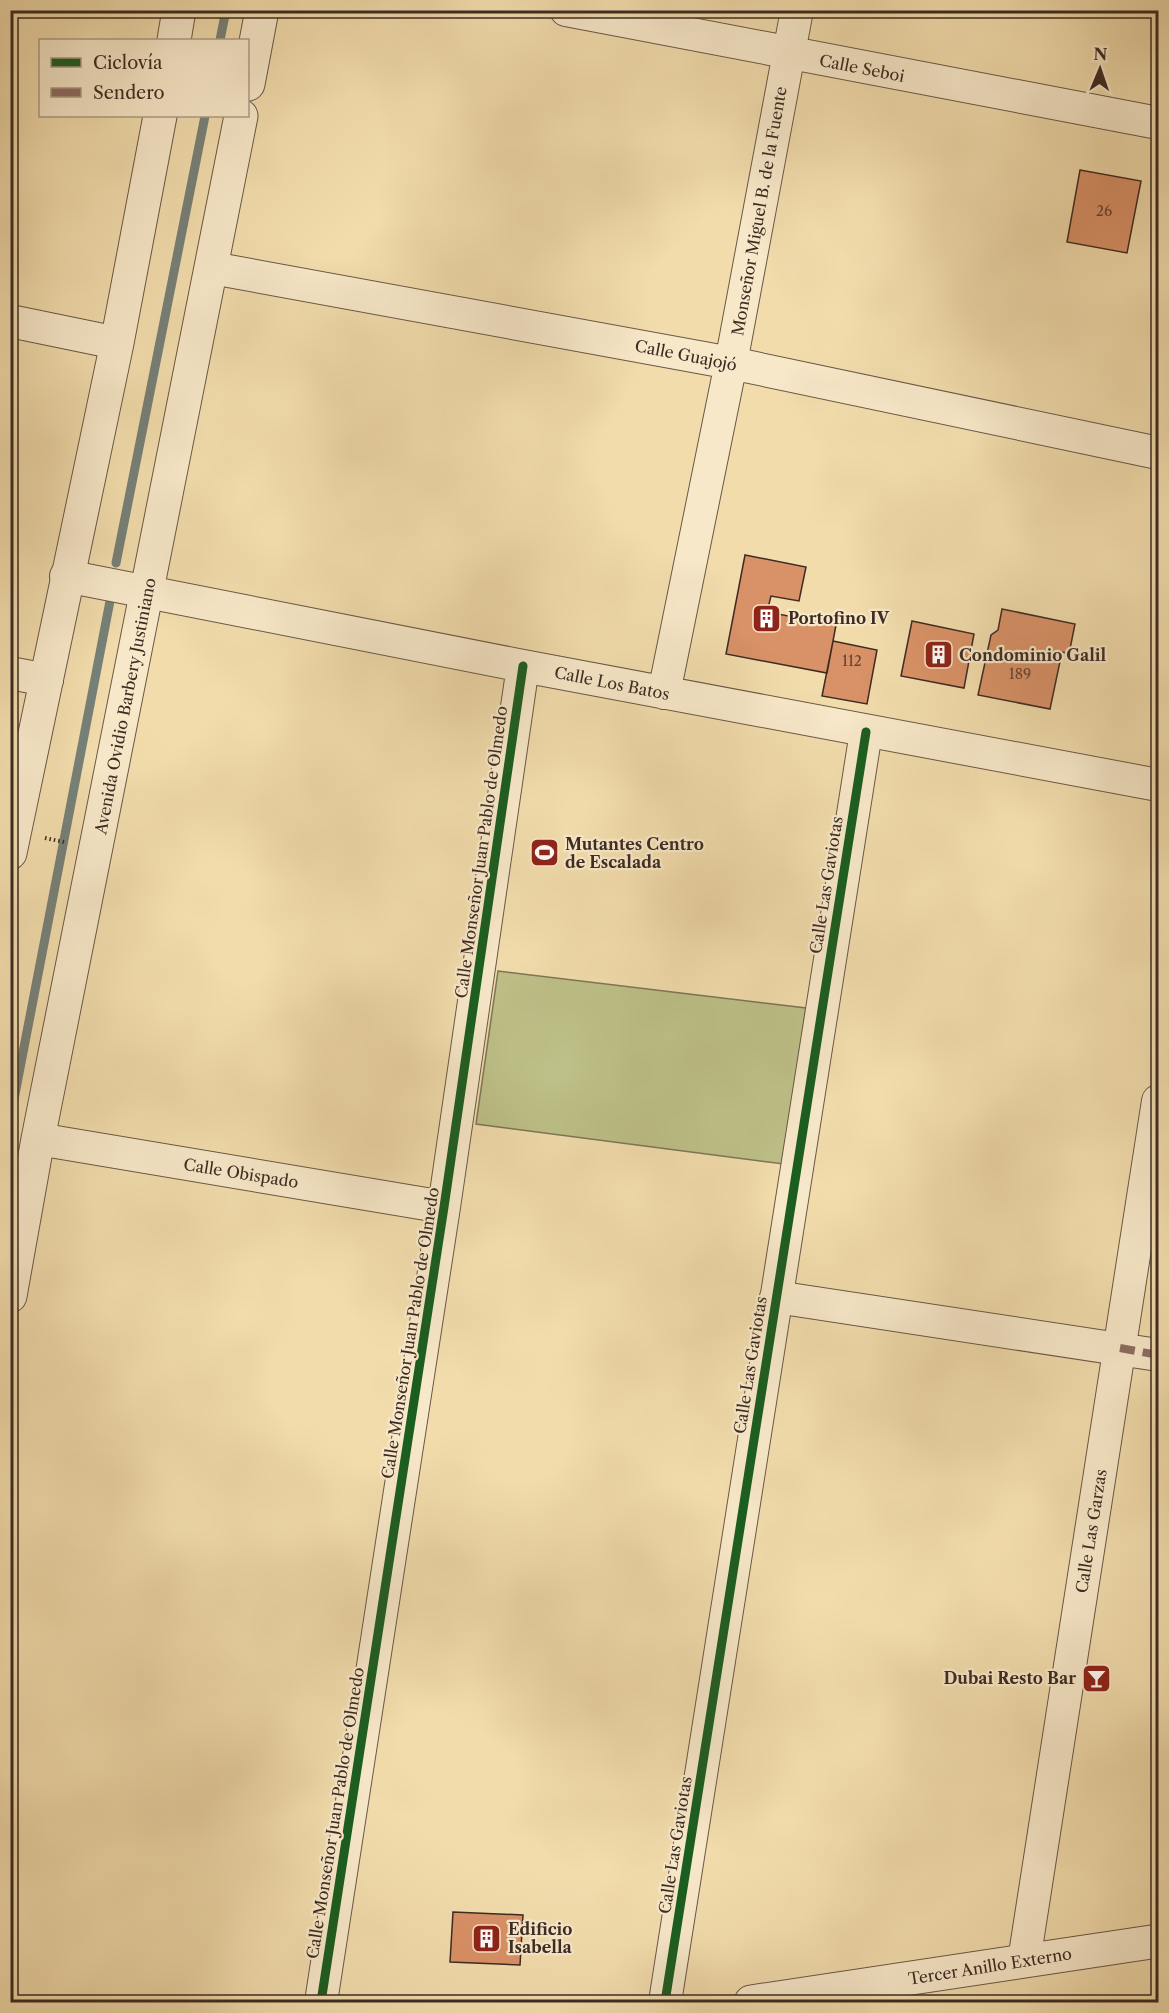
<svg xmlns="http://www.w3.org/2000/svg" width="1169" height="2013" font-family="'Libre Caslon Text',serif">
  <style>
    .green { fill: #bdc088; stroke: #7d7656; stroke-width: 1.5 }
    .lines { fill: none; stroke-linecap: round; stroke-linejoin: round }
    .stream { stroke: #778178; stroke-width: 9 }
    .building { fill: #d99167; stroke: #3d2b23; stroke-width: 1.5 }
    .minor-casing { stroke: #6a5745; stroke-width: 34 }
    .tertiary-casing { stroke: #6a5745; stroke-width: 35 }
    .path { stroke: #3d2b23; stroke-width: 4; stroke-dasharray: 1.5 3; stroke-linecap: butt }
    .minor { stroke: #f7e8c9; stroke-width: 32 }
    .tertiary { stroke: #f7e8c9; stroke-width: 33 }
    .quiet { stroke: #8d6e63; stroke-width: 8; stroke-dasharray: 15 8; stroke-linecap: butt }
    .cycleway-casing { stroke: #f7e8c9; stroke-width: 13 }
    .cycleway { stroke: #1b5e20; stroke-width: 9 }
    .labels { text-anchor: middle; stroke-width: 4.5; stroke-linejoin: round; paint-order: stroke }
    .number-label { font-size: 14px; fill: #644434 }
    .street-label { font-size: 16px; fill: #3d2b23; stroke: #f7e8c9 }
    .poi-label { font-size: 16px; font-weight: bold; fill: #3d2b23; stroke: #f7e8c9; text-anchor: start }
  </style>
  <rect width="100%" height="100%" fill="#f2dcac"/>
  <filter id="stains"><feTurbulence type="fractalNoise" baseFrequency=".00333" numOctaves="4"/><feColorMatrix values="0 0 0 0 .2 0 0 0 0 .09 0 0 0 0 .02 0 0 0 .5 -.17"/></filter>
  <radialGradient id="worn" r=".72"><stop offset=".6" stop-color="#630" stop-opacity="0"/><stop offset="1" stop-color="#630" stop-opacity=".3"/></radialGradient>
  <path class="green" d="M498,971L806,1008L784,1164L476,1124Z"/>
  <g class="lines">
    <path class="stream" d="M220,40L226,10
      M116,563L205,116
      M10,1120L110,601"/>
  </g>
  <path class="building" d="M1080,170L1141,181L1127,253L1067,242Z
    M745,555L806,567L799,601L771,596L767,612L836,625L827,673L726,654Z
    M1002,609L1075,624L1069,654L1062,652L1050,709L978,695L991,635L998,630Z
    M912,621L974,634L964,688L901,676Z
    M833,641L877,650L867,704L822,696Z
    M453,1912L523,1915L520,1965L450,1962Z"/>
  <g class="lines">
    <defs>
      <path id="minor" d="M566,10L1158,123
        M212,268L731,363L1158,453
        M10,321L117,343
        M66,576L523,666L1158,785
        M10,673L47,680
        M664,693L731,363L797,10
        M38,1139L444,1207
        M776,1297L1158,1355
        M1024,1961L1158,1101
        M321,2002L444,1207L523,666
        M665,2002L866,732"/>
      <path id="tertiary" d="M174,40L179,10
        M248,84L262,10
        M10,853L117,343L160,116
        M10,1296L38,1139L241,116
        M751,2002L1158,1941"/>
    </defs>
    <use href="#minor" class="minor-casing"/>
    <use href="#tertiary" class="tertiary-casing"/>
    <path class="path" d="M45,838L64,842"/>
    <use href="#minor" class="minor"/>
    <use href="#tertiary" class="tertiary"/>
    <path class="quiet" d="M1120,1348L1158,1355"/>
    <defs>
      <path id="cycleway" d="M321,2002L444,1207L523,666
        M665,2002L866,732"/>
    </defs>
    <use href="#cycleway" class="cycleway-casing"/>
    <use href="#cycleway" class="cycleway"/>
  </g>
  <defs>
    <symbol id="building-square" viewBox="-11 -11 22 22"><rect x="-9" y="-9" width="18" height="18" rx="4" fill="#8f2418" stroke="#f7e8c9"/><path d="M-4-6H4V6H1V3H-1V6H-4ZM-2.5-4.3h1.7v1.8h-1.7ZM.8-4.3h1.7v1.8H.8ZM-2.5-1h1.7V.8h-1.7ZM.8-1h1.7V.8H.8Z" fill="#fff"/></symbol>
    <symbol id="stadium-square" viewBox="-11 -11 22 22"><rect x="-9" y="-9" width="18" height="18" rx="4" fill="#8f2418" stroke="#f7e8c9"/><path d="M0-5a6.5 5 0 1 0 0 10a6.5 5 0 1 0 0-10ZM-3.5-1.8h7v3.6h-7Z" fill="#fff"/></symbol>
    <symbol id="bar-square" viewBox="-11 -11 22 22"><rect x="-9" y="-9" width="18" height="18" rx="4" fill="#8f2418" stroke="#f7e8c9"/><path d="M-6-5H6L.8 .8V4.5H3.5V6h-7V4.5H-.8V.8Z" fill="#fff"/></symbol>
  </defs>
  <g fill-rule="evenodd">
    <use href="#building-square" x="750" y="602" width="33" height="33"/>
    <use href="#building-square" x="922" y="638" width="33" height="33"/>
    <use href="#stadium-square" x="528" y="836" width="33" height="33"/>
    <use href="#bar-square" x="1080" y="1662" width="33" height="33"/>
    <use href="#building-square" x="470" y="1922" width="33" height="33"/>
  </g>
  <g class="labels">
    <g class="number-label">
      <text x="1104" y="216">26</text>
      <text x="852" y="666">112</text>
      <text x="1020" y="679">189</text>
    </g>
    <g class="street-label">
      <text transform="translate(862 68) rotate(11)" y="6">Calle Seboi</text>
      <text transform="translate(759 211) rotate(-80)" y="6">Monseñor Miguel B. de la Fuente</text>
      <text transform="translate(686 355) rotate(11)" y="6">Calle Guajojó</text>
      <text transform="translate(612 683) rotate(11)" y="6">Calle Los Batos</text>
      <text transform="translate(125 706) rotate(-79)" y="6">Avenida Ovidio Barbery Justiniano</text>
      <text transform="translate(481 852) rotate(-82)" y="6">Calle Monseñor Juan Pablo de Olmedo</text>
      <text transform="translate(826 885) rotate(-81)" y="6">Calle Las Gaviotas</text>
      <text transform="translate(241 1173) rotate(9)" y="6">Calle Obispado</text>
      <text transform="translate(410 1333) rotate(-81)" y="6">Calle Monseñor Juan Pablo de Olmedo</text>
      <text transform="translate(750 1365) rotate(-81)" y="6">Calle Las Gaviotas</text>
      <text transform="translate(1091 1531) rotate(-81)" y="6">Calle Las Garzas</text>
      <text transform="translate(335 1813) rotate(-81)" y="6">Calle Monseñor Juan Pablo de Olmedo</text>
      <text transform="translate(675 1845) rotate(-81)" y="6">Calle Las Gaviotas</text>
      <text transform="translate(990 1966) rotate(-9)" y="6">Tercer Anillo Externo</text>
    </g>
    <g class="poi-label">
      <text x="788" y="624">Portofino IV</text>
      <text x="959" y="661">Condominio Galil</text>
      <text x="565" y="850">Mutantes Centro<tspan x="565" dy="18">de Escalada</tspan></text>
      <text x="1076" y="1684" text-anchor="end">Dubai Resto Bar</text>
      <text x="508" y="1935">Edificio<tspan x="508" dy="18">Isabella</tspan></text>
    </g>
  </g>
  <rect width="1169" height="2013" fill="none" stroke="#f2dcac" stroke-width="36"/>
  <rect x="12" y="12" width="1145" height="1989" fill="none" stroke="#3d2b23" stroke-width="3"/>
  <rect x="18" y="18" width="1133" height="1977" fill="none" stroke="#3d2b23" stroke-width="1.5"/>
  <rect x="39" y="39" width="210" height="78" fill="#f7e8c9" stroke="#ad9c87" stroke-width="1.5"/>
  <rect x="51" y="58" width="30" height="9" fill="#1b5e20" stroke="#ad9c87" stroke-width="1.5"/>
  <text x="93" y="69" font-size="18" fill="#3d2b23">Ciclovía</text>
  <rect x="51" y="88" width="30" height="9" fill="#8d6e63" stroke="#ad9c87" stroke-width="1.5"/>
  <text x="93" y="99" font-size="18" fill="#3d2b23">Sendero</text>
  <g transform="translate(1100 69) rotate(2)" stroke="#f7e8c9" stroke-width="4.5" paint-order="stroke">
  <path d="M0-4.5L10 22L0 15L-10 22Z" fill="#3d2b23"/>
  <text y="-9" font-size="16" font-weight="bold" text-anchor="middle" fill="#3d2b23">N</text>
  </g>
  <rect width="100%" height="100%" filter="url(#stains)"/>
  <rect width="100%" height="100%" fill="url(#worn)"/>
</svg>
